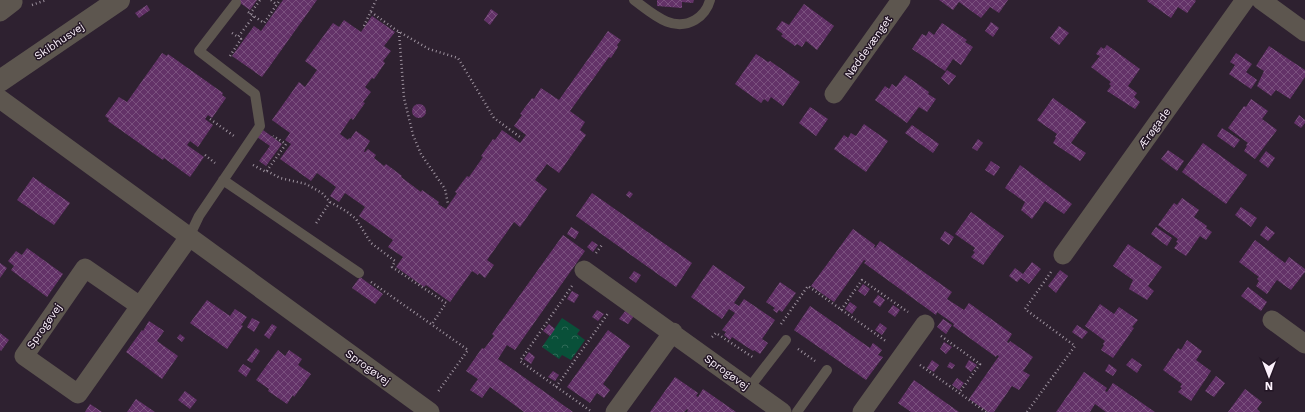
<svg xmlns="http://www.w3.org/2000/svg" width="1305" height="412" font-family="'Work Sans',sans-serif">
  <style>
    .park { fill: url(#park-crowns) }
    .building { fill: url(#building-cross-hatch) }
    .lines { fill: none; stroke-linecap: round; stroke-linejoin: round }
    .path { stroke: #9d929e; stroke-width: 2.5; stroke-dasharray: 1 3; stroke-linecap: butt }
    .service { stroke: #5d564f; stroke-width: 10 }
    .minor { stroke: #5d564f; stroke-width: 19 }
    .tertiary { stroke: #5d564f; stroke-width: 22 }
    .labels { text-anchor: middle; stroke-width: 3; stroke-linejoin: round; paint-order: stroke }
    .street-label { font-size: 11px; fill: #fbf1fb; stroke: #241726 }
  </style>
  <defs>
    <pattern id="park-crowns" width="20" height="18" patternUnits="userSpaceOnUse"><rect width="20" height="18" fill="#095039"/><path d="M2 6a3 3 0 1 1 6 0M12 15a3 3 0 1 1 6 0" fill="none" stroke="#2e6a57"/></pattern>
    <pattern id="building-cross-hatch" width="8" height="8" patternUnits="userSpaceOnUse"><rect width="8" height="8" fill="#633268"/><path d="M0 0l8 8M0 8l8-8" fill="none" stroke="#7a507e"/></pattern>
  </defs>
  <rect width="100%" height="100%" fill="#2e2130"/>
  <path class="park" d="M562,318L580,330L577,334L585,340L571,360L562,355L559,359L542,347Z"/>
  <path class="building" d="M236,0H257L250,10Z
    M283,0H317L262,77L232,56L254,26L261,31Z
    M657,0H694L693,3L682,2V8L657,6Z
    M939,0H1008L999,13L990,7L981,18L959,2L953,10Z
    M1148,0H1195L1196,1L1187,13L1178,7L1171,18L1147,1Z
    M804,4L834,26L817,50L806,41L802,47L797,44L795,46L781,36L783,34L776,29L782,21L789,25Z
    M147,5L150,10L139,18L135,13Z
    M491,9L498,14L490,25L484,20Z
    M372,16L395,32L384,46L391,51L383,61L385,63L374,79L372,78L365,87L371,92L363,102L365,103L353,120L351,118L340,134L348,140L349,138L350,139L356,131L370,141L365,149L364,152H365L368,149L376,155L374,158L384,166L386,164L402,176L401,177L421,192L422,190L439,202L438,204L446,209L457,193L455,192L467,176L469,177L483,157L481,156L493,139L495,140L502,130L520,143L526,135L514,126L522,115L520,114L532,98L534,99L541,88L559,100L608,31L621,40L617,45L618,47L611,58L609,57L570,111L585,122L580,130L586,135L559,173L547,164L535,180L547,189L520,227L514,222L487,260L494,265L485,278L479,273L478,275L472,271L450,302L426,285L424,287L396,267L403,257L388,247L393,240L359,216L365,207L345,193L339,202L330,196L336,187L317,173L311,181L280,159L291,144L285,140L290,133L272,120L299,82L305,87L317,70L305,61L333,23L339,27L344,20L361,32Z
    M991,22L999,28L993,37L985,31Z
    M942,23L967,40L965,42L973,47L961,65L953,59L945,71L912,49L922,34L926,36L929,31L934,35Z
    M1059,26L1069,33L1059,45L1050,38Z
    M1107,45L1140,69L1128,86L1137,93L1134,97L1140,102L1135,109L1107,91L1111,86L1109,84L1111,82L1091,67L1100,56L1096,54L1101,47L1104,49Z
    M1269,46L1305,70V77L1290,99L1276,90L1271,96L1257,86L1264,71L1256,66Z
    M162,53L167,56L168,54L223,93L222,95L226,98L212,118L208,115L205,119L213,125L198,147L190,141L187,145L204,157L190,177L164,158L163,160L108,121L109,119L105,116L119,97L127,102Z
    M1236,53L1252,64L1246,72L1257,80L1251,89L1229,74L1235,65L1230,62Z
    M756,54L768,62L770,61L800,82L783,106L771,97L768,102L764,99L761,103L735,84Z
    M947,70L956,76L949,85L941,78Z
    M905,75L929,92L928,94L936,99L927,112L919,107L907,123L875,100L885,86L889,89L892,84L896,87Z
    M1053,98L1086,122L1071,143L1086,153L1080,161L1053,143L1056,138L1055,137L1057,134L1037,120Z
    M1251,99L1268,111L1262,119L1277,130L1255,159L1244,151L1247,146L1246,145L1248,143L1228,128L1244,106L1246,107Z
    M412 111a7 7 0 1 1 14 0a7 7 0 1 1-14 0Z
    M810,107L828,119L816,136L799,123Z
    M1299,115L1305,120V123L1301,128L1294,123Z
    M864,124L888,141L866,172L834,149L844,135L848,138L851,133L856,136Z
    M912,125L939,144L933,153L905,133Z
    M1222,128L1240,140L1234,148L1217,136Z
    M263,130L282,144L266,166L259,161L270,146L257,137Z
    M978,139L983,143L977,151L972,148Z
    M1203,143L1247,175L1226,204L1182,172Z
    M1168,150L1184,161L1177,171L1161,159Z
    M1266,151L1275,158L1268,168L1259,161Z
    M991,161L1000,167L994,176L985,170Z
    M1020,165L1072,204L1064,214L1045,201L1032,219L1021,210L1025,202L1005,188Z
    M33,177L70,203L54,225L17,200Z
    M629,191L633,194L630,198L626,195Z
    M592,193L692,263L676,287L576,216Z
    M1182,198L1199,210L1194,217L1207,226L1206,228L1212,232L1206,240L1200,236L1186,256L1174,248L1178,243L1176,242L1178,239L1158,225L1174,203L1177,205Z
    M1241,207L1257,218L1251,227L1235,215Z
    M971,212L1004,236L983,265L971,257L975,252L973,251L975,248L955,234Z
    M1266,226L1275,233L1268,241L1260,235Z
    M571,227L579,232L575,239L567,234Z
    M1156,227L1172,238L1167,246L1151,234Z
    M853,229L875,245L874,247L875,248L880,241L952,292L947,299L964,310L969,303L1012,334L1007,342L1009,343L1010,341L1033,357L1023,371L1030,375L1019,390L1012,386L994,412H988L969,399L999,356L997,355L996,357L953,326L954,324L937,312L936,315L864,263L866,261L864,260L834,302L811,286Z
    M945,231L954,237L949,245L940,239Z
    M563,235L585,251L515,350L507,345L498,359L573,412H524L490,387L482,398L470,390L478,379L466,371L482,348L484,349L494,336L492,334Z
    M1255,240L1285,263L1289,257L1305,269V272L1291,290L1277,280L1267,294L1256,286L1259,281L1257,279L1259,277L1239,262Z
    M592,241L598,245L593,252L587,247Z
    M1128,244L1162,267L1148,286L1154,291L1147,300L1129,289L1133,280L1113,266Z
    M27,248L63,274L47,297L11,270L14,266L8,261L16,251L22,255Z
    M1032,262L1041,269L1029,284L1021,278L1017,282L1009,276L1015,268L1023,274Z
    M0,263L7,268L0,278Z
    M713,265L745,287L734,303L739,306L744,299L775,320L762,339L768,343L760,354L754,350L753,351L732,337L730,340L724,335L726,332L722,330L735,313L729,309L722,319L691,297Z
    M1060,270L1068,276L1056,293L1048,286Z
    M634,271L641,275L636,283L629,278Z
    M360,277L383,294L375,304L352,288Z
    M780,282L796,293L782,312L779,310L777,313L773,310L775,308L766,302Z
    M863,284L870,289L865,296L858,291Z
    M1248,287L1267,302L1261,311L1241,296Z
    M572,291L579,295L574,303L567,299Z
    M878,295L885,300L880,307L873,302Z
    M207,300L230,316L235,309L247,317L241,325L243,326L227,349L190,323Z
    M850,302L857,307L852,314L845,309Z
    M1100,304L1114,314L1119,307L1138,320L1132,327L1134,328L1113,358L1101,350L1104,345L1103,344L1105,341L1085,326Z
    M893,305L900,310L895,317L888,312Z
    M810,306L870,348L873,343L882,350L878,355L883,357L866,380L794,330Z
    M597,310L604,314L598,321L592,317Z
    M626,310L634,316L628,324L619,319Z
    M252,318L260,322L254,332L247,327Z
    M943,319L952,325L946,334L937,327Z
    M149,321L164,331L157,341L178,356L162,379L126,352L142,330L143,331Z
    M880,323L887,328L882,335L875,330Z
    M272,324L277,327L269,339L264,335Z
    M549,324L555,329L550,336L543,331Z
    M1077,325L1088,332L1082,339L1072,332Z
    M608,330L630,346L603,384L610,390L604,398L597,393L590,403L567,387Z
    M0,333L9,340L1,351L0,350Z
    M180,334L185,338L182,342L177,338Z
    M1187,340L1202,351L1196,360L1211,371L1191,401L1178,392L1182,388L1180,387L1182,384L1163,370L1178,348L1181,350Z
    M944,342L952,347L946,354L940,349Z
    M256,348L260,351L252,363L247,360Z
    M278,350L285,356L289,350L302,359L298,365L311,374L294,397L293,395L287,404L268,391L269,389L256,380Z
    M529,352L535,357L531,364L524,359Z
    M1132,358L1142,365L1137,373L1126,365Z
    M932,360L939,365L934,372L927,368Z
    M969,360L977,365L971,372L965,367Z
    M950,362L955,365L952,369L947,367Z
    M243,364L251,369L246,377L238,371Z
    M1109,364L1117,370L1113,376L1105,371Z
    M553,371L559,375L555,381L548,377Z
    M1084,372L1107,388L1105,391L1107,392L1113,383L1155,412H1106L1095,404L1090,412H1056Z
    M1216,376L1225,383L1214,397L1205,391Z
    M675,377L698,393L696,396L698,397L703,389L736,412H687L688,410L687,409L684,412H650Z
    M957,378L964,383L959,390L952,385Z
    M914,380L959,412H911L898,403Z
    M1245,389L1262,402L1257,409L1260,412H1228Z
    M185,391L197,400L190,409L178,400Z
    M136,399L155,412H127Z
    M90,404L102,412H85Z"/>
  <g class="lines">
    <path class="path" d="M271,0L277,5
      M32,5L46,0
      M248,12L264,23L280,0
      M371,12L396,30L429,49L458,58L494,118L520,137
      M250,14L260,0
      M364,26L376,0
      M399,32L404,98L413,135L421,154L445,189L448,204
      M232,33L238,37L254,16
      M230,56L241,39L238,37
      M210,119L234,136
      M205,155L215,163
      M253,165L266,172L286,144L273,136
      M267,171L280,178L306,184L322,193L330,202L315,225
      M330,202L346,211L356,219L371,243L395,261L392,267L446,303L432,324
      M596,253L602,245
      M371,282L468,350L437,393
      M572,286L520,361L592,412
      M841,310L862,280L908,312
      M781,324L808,286L887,342
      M941,336L980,364L959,393
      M712,337L716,333L754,358
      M798,349L815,361
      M920,365L986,412
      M556,387L609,312
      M1027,412L1075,346L1025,309L1051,272"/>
    <path class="service" d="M634,0C652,13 672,33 695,20C702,16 708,8 710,0
      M223,180L359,273
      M189,237L199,216L260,126L255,94L199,51L236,3
      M749,388L786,340
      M797,412L827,370"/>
    <path class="minor" d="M1261,0L1305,32
      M0,12L13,2
      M834,94L901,0
      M0,99L430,412
      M1063,255L1245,0
      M584,270L782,412
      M140,306L85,268L24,356L78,394L189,237
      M1272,320L1305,344
      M615,412L673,332
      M862,412L925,324"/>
    <path class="tertiary" d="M0,81L119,0"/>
  </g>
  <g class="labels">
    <g class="street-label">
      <text transform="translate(59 41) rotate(-34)" y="4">Skibhusvej</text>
      <text transform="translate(868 47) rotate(-55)" y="4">Nøddevænget</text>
      <text transform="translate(1154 128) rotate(-54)" y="4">Ærøgade</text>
      <text transform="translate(44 326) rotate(-55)" y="4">Sprogøvej</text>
      <text transform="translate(368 367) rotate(36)" y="4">Sprogøvej</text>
      <text transform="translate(727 372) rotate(36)" y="4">Sprogøvej</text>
    </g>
  </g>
  <g transform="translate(1269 376) rotate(180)" stroke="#241726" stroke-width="3" paint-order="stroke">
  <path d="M0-3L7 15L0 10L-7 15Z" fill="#fbf1fb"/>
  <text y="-6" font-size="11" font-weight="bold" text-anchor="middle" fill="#fbf1fb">N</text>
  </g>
</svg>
